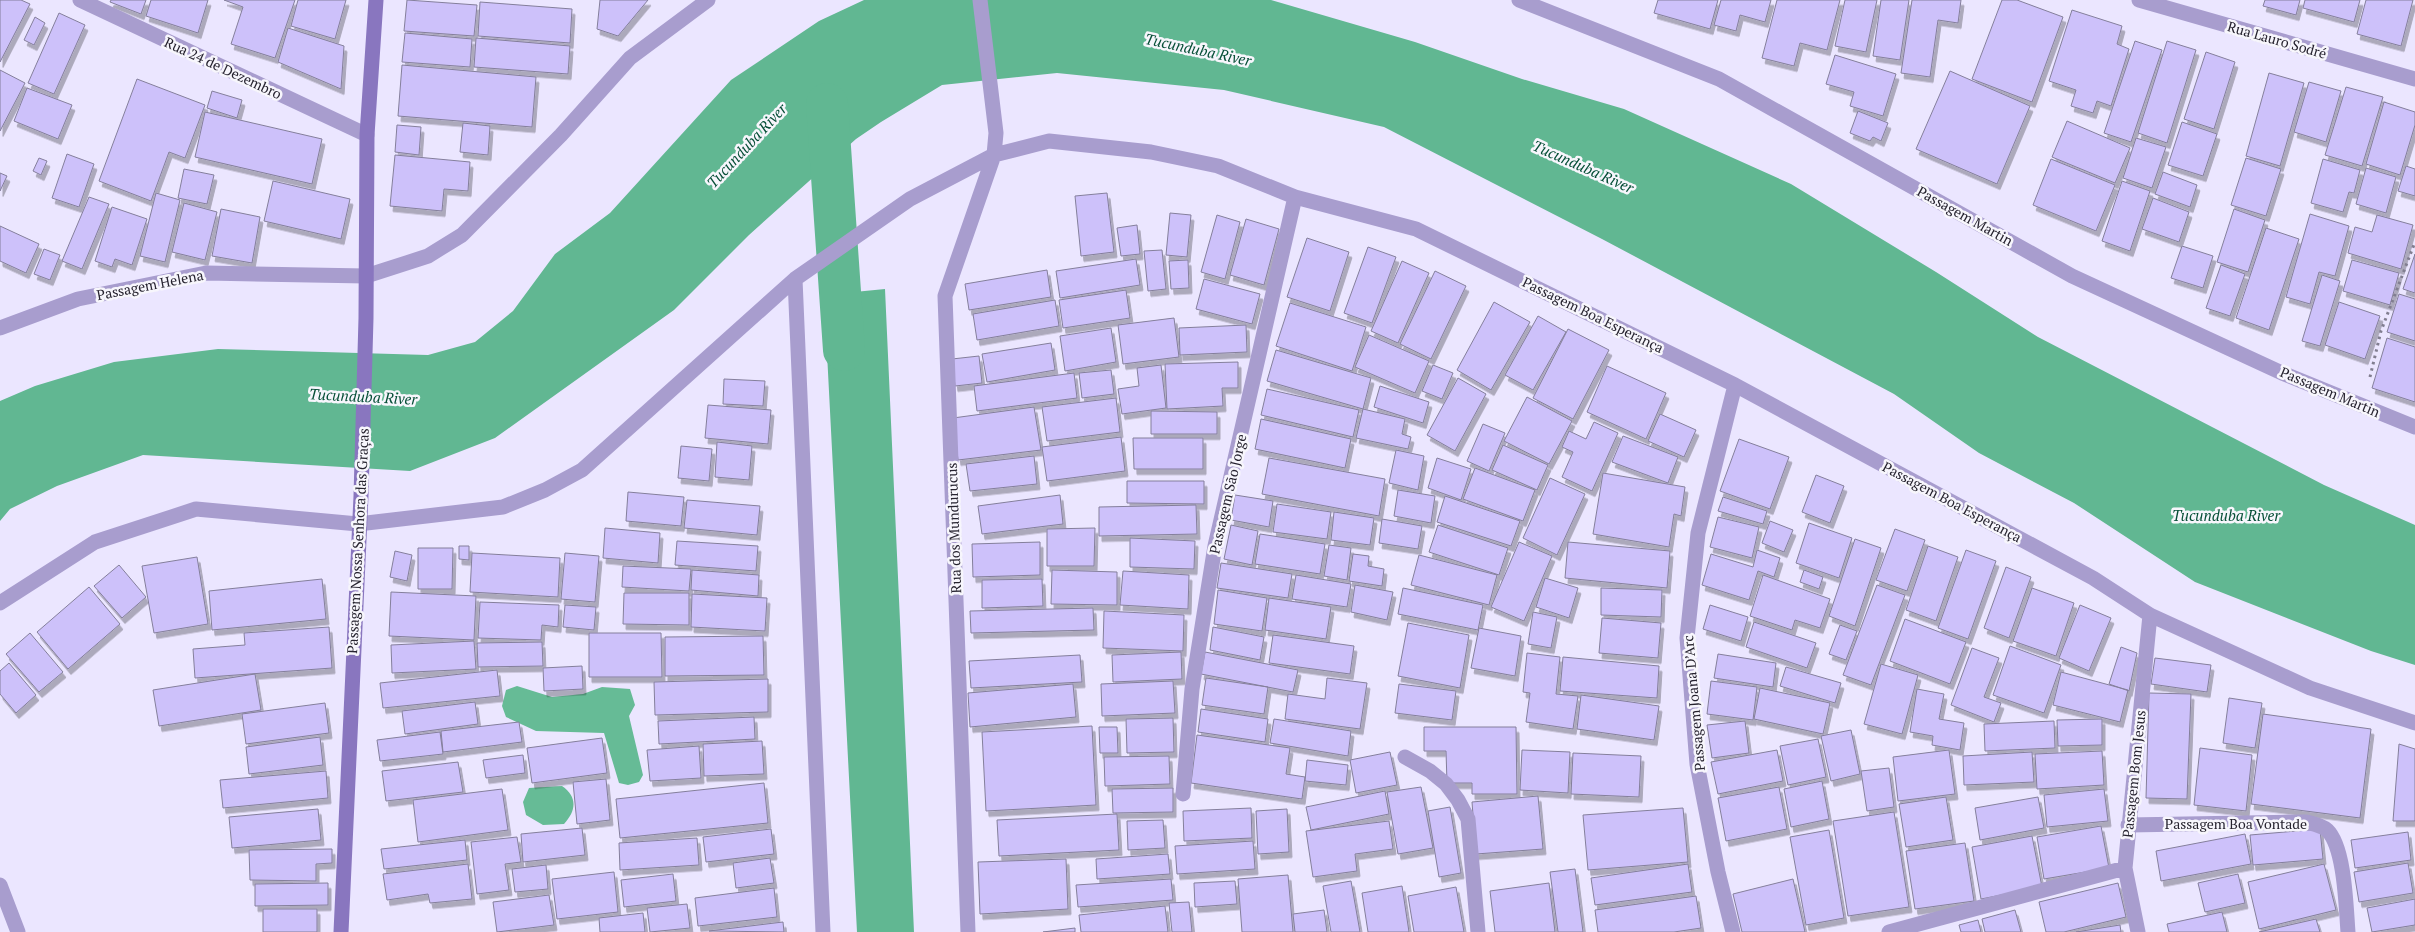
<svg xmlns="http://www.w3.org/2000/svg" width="2415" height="932" font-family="'PT Serif',serif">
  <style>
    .forest { fill: #66bb96 }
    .water { fill: #61b792 }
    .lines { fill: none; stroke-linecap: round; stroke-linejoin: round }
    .canal { stroke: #61b792; stroke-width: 42 }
    .building { fill: #cdc1fa; stroke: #847f9b; filter: url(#shadow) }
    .path { stroke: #817e90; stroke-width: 3; stroke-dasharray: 2.5 4; stroke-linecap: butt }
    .lane { stroke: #a89dce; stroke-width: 15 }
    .street { stroke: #a89dce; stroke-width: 15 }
    .secondary { stroke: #8976bf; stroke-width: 15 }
    .labels { text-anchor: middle; stroke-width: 5; stroke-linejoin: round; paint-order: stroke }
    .street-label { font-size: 14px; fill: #26232f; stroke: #f7f6fc }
    .water-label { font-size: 15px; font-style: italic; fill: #054e36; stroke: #f7f6fc }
  </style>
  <defs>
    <filter id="shadow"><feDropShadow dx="3" dy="5.5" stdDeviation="0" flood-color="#0004"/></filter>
  </defs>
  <rect width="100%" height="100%" fill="#ebe6ff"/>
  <path class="forest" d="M517,686L552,697L583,694L602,687L630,689L635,705L629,716L643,775L639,782L628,785L619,783L604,733L536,731L506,717L502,706L506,690Z
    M562,786C578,797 576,811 564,824L543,825L526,815L523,802L529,788Z"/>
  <path class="water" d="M864,0H1271L1415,42L1522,79L1624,109L1791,184L1936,272L2038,337L2324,485L2415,525V665L2371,651L2195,582L2074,503L1979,453L1894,394L1602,239L1384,127L1224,90L1057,73L942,85L881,122L856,139L749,235L674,310L495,438L410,471L143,455L57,486L10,509L0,521V401L35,386L114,362L218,349L428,355L475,342L513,311L555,254L610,213L731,80L819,21Z
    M885,289L914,932H857L824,295Z"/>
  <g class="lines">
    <path class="canal" d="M827,104L844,350"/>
  </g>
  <path class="building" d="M0,0H21L30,4L0,62Z
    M111,0H146L141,14L110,2Z
    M151,0H208L198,33L146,16Z
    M224,0H295L275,58L231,44L243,7Z
    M298,0H346L335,39L291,26Z
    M407,0L477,5L474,36L404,31Z
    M600,0H648L618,36L597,29Z
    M1658,0H1718L1710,29L1654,13Z
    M1721,0H1771L1765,22L1740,15L1736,31L1714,25Z
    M1777,0H1840L1827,50L1800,43L1794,66L1762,58Z
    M1845,0H1877L1866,52L1835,46Z
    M1881,0H1909L1900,60L1873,56Z
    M1912,0H1961L1958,23L1938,20L1930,77L1901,73Z
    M2002,0H2017L2063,17L2032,102L1972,79Z
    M2265,0H2300L2296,15L2263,6Z
    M2305,0H2360L2354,22L2303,8Z
    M2366,0H2413L2401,46L2357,34Z
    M480,2L572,9L570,43L478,36Z
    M2072,10L2122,26L2117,44L2129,49L2111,106L2097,101L2093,113L2071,106L2076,90L2049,81Z
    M59,13L85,25L54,94L28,83Z
    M35,17L45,23L34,45L24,40Z
    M288,28L344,46L341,89L278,62Z
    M405,33L472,39L470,67L402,62Z
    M476,38L570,46L568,74L474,67Z
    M2135,41L2162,50L2131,142L2104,133Z
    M2167,41L2196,50L2167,143L2138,133Z
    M2206,52L2235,62L2214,129L2184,119Z
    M1835,55L1896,74L1883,116L1850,106L1854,92L1826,84Z
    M402,65L536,77L532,127L398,116Z
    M0,70L25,83L0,131Z
    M1950,71L2030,106L1997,184L1916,149Z
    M2269,73L2304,83L2280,166L2246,156Z
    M137,79L205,105L185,158L169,152L151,201L99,181Z
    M2309,82L2341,91L2326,142L2294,132Z
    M2346,87L2383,97L2362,166L2325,155Z
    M27,88L72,105L58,139L14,121Z
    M212,91L242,100L237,118L207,108Z
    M2384,102L2415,112V125L2400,175L2366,164Z
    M1858,111L1888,123L1881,141L1873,137L1870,141L1850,133Z
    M205,112L322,139L312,184L195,157Z
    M2067,121L2130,148L2115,183L2052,157Z
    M2182,122L2217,134L2203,176L2168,165Z
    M463,123L490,126L488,155L460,152Z
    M397,125L421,127L419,155L395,152Z
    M2136,138L2166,147L2152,188L2123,178Z
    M67,154L94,164L79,207L52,198Z
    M395,155L470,162L468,191L444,189L442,211L390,206Z
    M39,158L47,161L41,175L33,171Z
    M2246,158L2281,169L2266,216L2231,205Z
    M2051,159L2115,185L2096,231L2033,205Z
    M2323,159L2360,170L2354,193L2349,192L2343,212L2311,203Z
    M2406,166L2415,169V196L2398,191Z
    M2366,168L2396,177L2386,213L2356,204Z
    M184,169L214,175L207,204L178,198Z
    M2163,172L2197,185L2190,207L2155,194Z
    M0,173L7,176L0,191Z
    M273,181L350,199L341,239L264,221Z
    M2122,181L2150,191L2130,251L2102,241Z
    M156,193L180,200L165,262L140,256Z
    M1107,193L1114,252L1081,256L1075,196Z
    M89,197L109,204L82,269L62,261Z
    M2153,198L2189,212L2179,242L2142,229Z
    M184,203L217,212L205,260L172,252Z
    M112,207L147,219L132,265L115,259L112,267L95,261Z
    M221,209L260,217L252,263L212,256Z
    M2234,209L2265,220L2248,272L2217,262Z
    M1170,213L1191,215L1187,257L1166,255Z
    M2310,214L2349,226L2335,276L2319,272L2310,304L2286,297Z
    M1217,215L1240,222L1225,279L1201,272Z
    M2377,215L2413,225L2401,269L2348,253L2355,227L2372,232Z
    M1246,219L1279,229L1264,285L1230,275Z
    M1137,225L1140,254L1121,256L1117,228Z
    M0,226L39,244L26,273L0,261Z
    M2266,228L2299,239L2269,330L2236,318Z
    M1307,238L1349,252L1330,311L1287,297Z
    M2182,246L2213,256L2203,288L2171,278Z
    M1368,247L1396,257L1372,323L1344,313Z
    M44,249L60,255L50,280L34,274Z
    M1162,250L1166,289L1148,291L1144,251Z
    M2415,254V293L2403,289Z
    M1136,259L1140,285L1060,298L1056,271Z
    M1188,260L1189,288L1171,289L1169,261Z
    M2352,260L2399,273L2390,305L2343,291Z
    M1402,261L1429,273L1398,343L1371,331Z
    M2221,265L2245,274L2230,316L2206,308Z
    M1047,270L1051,297L969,310L965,284Z
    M1435,271L1466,286L1431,359L1400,344Z
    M2322,275L2340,281L2320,346L2302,341Z
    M1204,279L1260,294L1252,324L1196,309Z
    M1126,290L1130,318L1063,328L1059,300Z
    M2399,294L2415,299V341L2387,332Z
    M1055,300L1059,326L977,340L973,314Z
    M1494,302L1530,322L1491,390L1457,370Z
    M2339,302L2380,316L2365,359L2325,345Z
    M1290,303L1366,327L1352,371L1276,346Z
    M1538,316L1566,332L1533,390L1505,375Z
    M1174,318L1179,357L1123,364L1118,325Z
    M1246,325L1247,352L1180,355L1179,328Z
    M1111,328L1116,362L1065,371L1060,336Z
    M1568,329L1609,350L1573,419L1533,398Z
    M1369,335L1429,361L1415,393L1355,367Z
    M2387,338L2415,347V402L2372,388Z
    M1051,343L1055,370L987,382L982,354Z
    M1276,350L1371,378L1363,409L1267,381Z
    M979,356L982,383L955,386L952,359Z
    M1238,362V388H1222L1223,406L1167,409L1165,364Z
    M1161,365L1166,408L1122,414L1118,389L1139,386L1137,368Z
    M1433,365L1453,373L1442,399L1422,391Z
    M1607,366L1666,393L1646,439L1587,412Z
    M1111,370L1114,394L1082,398L1079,373Z
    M1074,373L1077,398L977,411L974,386Z
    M1458,378L1486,394L1455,451L1427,435Z
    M724,379L765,381L763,406L723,404Z
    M1380,386L1429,402L1423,423L1374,407Z
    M1267,389L1359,410L1353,437L1261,415Z
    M1527,397L1572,421L1549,464L1504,441Z
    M1116,398L1120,432L1047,441L1042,407Z
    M708,405L771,410L768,444L705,438Z
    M1034,407L1041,450L958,460L953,418Z
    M1363,409L1405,419L1402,434L1411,437L1408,449L1356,438Z
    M1151,411L1217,412V434H1151Z
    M1660,414L1696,430L1684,457L1648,441Z
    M1261,419L1351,439L1345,468L1255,449Z
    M1594,422L1618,433L1592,491L1562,477L1573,452L1562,447L1569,431L1586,439Z
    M1483,424L1505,433L1489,471L1467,461Z
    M1623,436L1678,457L1668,483L1612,462Z
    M1121,437L1125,471L1047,481L1042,447Z
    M1133,438H1203V469H1134Z
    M1739,439L1789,457L1770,509L1720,491Z
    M717,442L752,446L749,480L715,477Z
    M1503,445L1548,465L1537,490L1492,470Z
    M681,446L712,449L709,481L678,478Z
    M1396,450L1424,456L1418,490L1389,483Z
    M1034,456L1037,484L970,491L966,464Z
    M1269,458L1385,479L1379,516L1262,494Z
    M1437,458L1471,469L1461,500L1428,488Z
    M1475,468L1535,490L1523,521L1463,499Z
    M1603,473L1685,487L1681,516L1674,514L1669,547L1593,534Z
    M1816,475L1844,486L1830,523L1802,512Z
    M1550,478L1585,494L1557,555L1523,538Z
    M1127,481H1204V504L1127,503Z
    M1398,490L1435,496L1431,523L1394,516Z
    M628,492L684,497L681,526L626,521Z
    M1060,495L1063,524L982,534L978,506Z
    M1235,495L1273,501L1269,527L1231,520Z
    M1445,496L1520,521L1511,546L1437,522Z
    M1723,497L1767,511L1763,524L1718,511Z
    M687,500L760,506L757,535L684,528Z
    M1277,504L1331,512L1327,539L1273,532Z
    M1196,505L1197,534L1099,536V507Z
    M1334,512L1374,518L1370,545L1331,540Z
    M1718,517L1759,527L1752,558L1710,547Z
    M1382,519L1422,526L1418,549L1379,543Z
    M1770,521L1793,530L1784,552L1762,543Z
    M1809,523L1852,538L1839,578L1796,563Z
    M1231,525L1258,531L1252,565L1224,559Z
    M1438,525L1508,548L1499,575L1429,552Z
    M605,528L660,533L658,563L603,558Z
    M1095,528L1094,566H1047V529Z
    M1895,529L1925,540L1907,591L1876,580Z
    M1260,534L1325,544L1320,574L1255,564Z
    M1130,538L1195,541L1194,569L1130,567Z
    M1855,539L1881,548L1855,626L1829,616Z
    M677,541L758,546L756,571L675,565Z
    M1040,542V575L973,577L972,544Z
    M1519,542L1552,556L1524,621L1491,607Z
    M1568,542L1670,551L1667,588L1565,578Z
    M1329,545L1351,548L1347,580L1324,576Z
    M459,546H469V560L459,559Z
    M1928,546L1958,557L1936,621L1906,610Z
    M418,548H453L452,589H418Z
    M1757,550L1780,558L1774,577L1758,571L1749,600L1702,585L1711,554L1753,567Z
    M1966,550L1996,561L1968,639L1938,628Z
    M395,551L412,555L407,581L390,577Z
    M472,553L560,558L558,597L470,592Z
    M565,553L599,556L595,602L561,599Z
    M1353,554L1369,556L1368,566L1384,569L1382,586L1349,581Z
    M1419,555L1497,575L1489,605L1411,585Z
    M197,557L208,624L154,633L142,566Z
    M1221,563L1292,574L1288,598L1217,588Z
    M119,565L146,597L122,618L94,586Z
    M623,566L691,569L689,591L622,587Z
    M2006,567L2031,577L2009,638L1984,628Z
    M692,570L759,575L758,596L691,590Z
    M1052,570L1117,572V605L1051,604Z
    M1804,570L1823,577L1819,589L1800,582Z
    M1123,571L1189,575L1188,609L1120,605Z
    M1296,575L1351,584L1347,607L1292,599Z
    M1763,575L1830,599L1820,628L1795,620L1792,630L1750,616Z
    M1545,578L1578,588L1569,618L1536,607Z
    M322,579L326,619L212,630L209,591Z
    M1042,579L1043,606L982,608V580Z
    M1355,585L1393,592L1387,620L1351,612Z
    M1877,585L1905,595L1871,685L1843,675Z
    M89,587L120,624L68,669L37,632Z
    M1403,588L1483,605L1478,630L1398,614Z
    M1601,588L1662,590L1661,617L1601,615Z
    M2032,588L2074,603L2056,656L2013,641Z
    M1218,590L1267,598L1262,631L1214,624Z
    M391,592L476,596L474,640L389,636Z
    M624,593H689V625L623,624Z
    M692,594L767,598L765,631L691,627Z
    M1269,598L1331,607L1326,639L1265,630Z
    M480,602L559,605L558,627L542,625L541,640L478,638Z
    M565,605L596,607L594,630L563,627Z
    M1710,605L1748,617L1741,641L1703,629Z
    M2080,605L2111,618L2089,671L2059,658Z
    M1093,608L1094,630L971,633L970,611Z
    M1104,611L1184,615L1183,651L1103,648Z
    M1533,612L1557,617L1551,648L1528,644Z
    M1602,618L1661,623L1658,658L1599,653Z
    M1905,619L1966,642L1950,684L1890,661Z
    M1754,622L1816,643L1807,668L1746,647Z
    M1408,623L1469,635L1460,688L1398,676Z
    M1840,625L1857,631L1846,660L1829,654Z
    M329,627L332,668L195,678L193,649L245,645L244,633Z
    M1213,627L1264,637L1260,660L1210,650Z
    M1479,628L1521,636L1515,676L1471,668Z
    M30,633L63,672L39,692L6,654Z
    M589,633H661L662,677H589Z
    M1273,635L1354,646L1350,674L1269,663Z
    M763,636L764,675L665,676V637Z
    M474,641L476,669L392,673L391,645Z
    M542,642L543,666L478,667L477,643Z
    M2010,646L2061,665L2044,713L1993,695Z
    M2121,647L2137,653L2129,691L2109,684Z
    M1972,648L1999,658L1984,697L2001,703L1994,722L1951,705Z
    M1181,652L1182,679L1113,682L1112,655Z
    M1205,652L1298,670L1293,692L1201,674Z
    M1527,653L1560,657L1556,694L1578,696L1573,729L1526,722L1530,693L1523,692Z
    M1718,654L1776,663L1773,687L1714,678Z
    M1080,655L1082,682L971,688L969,661Z
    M1563,657L1659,666L1657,698L1560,691Z
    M2155,658L2211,665L2207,692L2151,684Z
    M9,663L36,695L16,713L0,694V671Z
    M1881,664L1918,675L1902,734L1864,724Z
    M582,666L583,689L544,691L543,668Z
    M1786,667L1841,683L1835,703L1780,686Z
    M497,670L500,696L383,708L380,683Z
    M2061,672L2128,690L2120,722L2053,705Z
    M255,674L261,710L159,726L153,690Z
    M1206,678L1268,687L1264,714L1202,705Z
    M1327,678L1367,683L1360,729L1285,719L1288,694L1325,699Z
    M768,679V712L655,715L654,682Z
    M1173,681L1175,713L1102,716L1101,684Z
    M1711,681L1757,687L1753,720L1707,714Z
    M1073,684L1076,717L970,727L968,693Z
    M1399,684L1456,691L1452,720L1395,713Z
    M1760,688L1830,703L1823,734L1754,719Z
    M1917,689L1944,694L1939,719L1964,723L1960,750L1932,745L1933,736L1910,732Z
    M2149,693L2191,694L2187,799L2146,798Z
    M1581,695L1659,706L1654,740L1577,729Z
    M2229,698L2262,703L2255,748L2223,743Z
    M475,702L478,724L405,734L402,711Z
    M325,703L329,733L246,744L242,714Z
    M1201,709L1268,719L1265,742L1198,732Z
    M2263,714L2371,729L2360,818L2251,804Z
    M754,717L755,739L659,744L658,721Z
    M1173,718L1174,752L1127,753L1126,719Z
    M1274,719L1351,731L1348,756L1270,743Z
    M2102,719V745L2058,746L2057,720Z
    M1745,721L1749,753L1712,758L1707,725Z
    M2054,721L2055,748L1985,751L1984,724Z
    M519,722L522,742L443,752L441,731Z
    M1092,726L1096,805L986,811L982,732Z
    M1099,727H1117L1118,753H1100Z
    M1424,727H1516L1517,794H1472V783H1447L1446,751H1424Z
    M1851,730L1860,774L1831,781L1821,736Z
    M440,732L443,754L380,761L377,740Z
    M1197,735L1290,748L1286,774L1305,777L1302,799L1191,783Z
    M320,737L323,765L249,774L246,747Z
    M602,738L607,773L532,783L527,748Z
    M1818,739L1826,777L1788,785L1780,746Z
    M762,741L764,774L704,776L703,744Z
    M2399,744L2415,749V821H2393Z
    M699,746L701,778L650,781L647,750Z
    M2200,748L2252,755L2246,811L2194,805Z
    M1522,750L1570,752L1568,793L1520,790Z
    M1777,750L1783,781L1718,794L1711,762Z
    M1949,750L1955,794L1898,801L1893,757Z
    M2102,751L2104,785L2037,789L2035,754Z
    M1390,752L1397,785L1356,793L1350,760Z
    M2032,752L2034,782L1964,785L1963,756Z
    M1573,753L1641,756L1639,797L1571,794Z
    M523,755L525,773L486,778L483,760Z
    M1169,756L1170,784L1105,786L1104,757Z
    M1307,760L1348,765L1346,785L1305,781Z
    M458,762L463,792L386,801L382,771Z
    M1889,768L1894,807L1867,811L1861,771Z
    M326,771L328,798L223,808L220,780Z
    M606,779L610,820L577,824L573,782Z
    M1822,781L1829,819L1791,827L1784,789Z
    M764,783L768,823L620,838L616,799Z
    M1421,787L1433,848L1398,854L1387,792Z
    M1779,787L1787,829L1726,841L1718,798Z
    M1173,788V812L1113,813L1112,789Z
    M502,789L508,830L418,842L413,800Z
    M2104,789L2108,821L2047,827L2044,795Z
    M1385,791L1389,814L1311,830L1306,807Z
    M1538,796L1543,849L1476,854L1472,802Z
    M1946,797L1953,840L1906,847L1899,804Z
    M2038,797L2044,828L1980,840L1975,808Z
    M1450,807L1461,873L1439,877L1428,811Z
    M1251,808L1252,838L1184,841L1183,811Z
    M1683,808L1688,862L1588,870L1583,815Z
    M318,809L321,840L232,848L229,817Z
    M1287,809L1289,852L1258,854L1256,811Z
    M1894,812L1909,907L1848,916L1833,821Z
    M1117,814L1119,850L999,856L997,820Z
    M1163,820L1165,848L1128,850L1127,821Z
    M1389,821L1393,849L1355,854L1357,871L1313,877L1306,831Z
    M2101,826L2109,868L2044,879L2037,837Z
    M582,828L585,855L523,862L521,834Z
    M771,829L774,854L706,862L703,837Z
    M2320,829L2323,859L2253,865L2250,835Z
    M1829,830L1844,918L1806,925L1790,837Z
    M2408,832L2411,860L2355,868L2351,840Z
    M2245,834L2251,864L2161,881L2156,851Z
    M2032,836L2042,887L1981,899L1972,847Z
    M517,837L521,862L505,864L509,890L477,894L471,842Z
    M697,838L699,865L620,870L619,843Z
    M465,840L467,860L384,869L381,849Z
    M1253,841L1255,869L1177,874L1175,846Z
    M1965,843L1974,901L1915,909L1906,851Z
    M332,849V863L316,864V881L250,880L249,850Z
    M1168,854L1170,874L1097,879L1096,859Z
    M770,858L774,883L736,888L733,863Z
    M1066,859L1068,909L980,914L978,862Z
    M2408,863L2413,893L2359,902L2354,872Z
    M468,864L472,899L430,903L428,894L387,900L383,874Z
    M1688,864L1692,892L1595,905L1591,878Z
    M2324,864L2336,910L2259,929L2248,882Z
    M546,865L548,889L515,892L512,869Z
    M1575,869L1583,932H1558L1550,872Z
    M614,872L618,912L557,919L552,879Z
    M673,874L676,901L624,907L621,880Z
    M2238,874L2245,903L2205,912L2198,883Z
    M1288,875L1293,932H1242L1238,879Z
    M1171,879L1173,900L1078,907L1076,885Z
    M1793,879L1805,932H1742L1733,894Z
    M1235,881L1237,904L1195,907L1194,883Z
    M1351,881L1360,932H1331L1323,886Z
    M328,883V905L255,906V884Z
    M1549,883L1555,932H1495L1490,891Z
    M2118,883L2126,917L2064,932H2046L2039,902Z
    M1402,886L1409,932H1368L1362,893Z
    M1456,887L1464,932H1414L1408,896Z
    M774,888L777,917L698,926L695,898Z
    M549,895L554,925L497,932L493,902Z
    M1696,896L1701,928L1674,932H1598L1595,910Z
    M2415,899V925L2372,932L2367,908Z
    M1189,902L1192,932H1172L1169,903Z
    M687,904L690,928L650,932L647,908Z
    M1165,906L1168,932H1081L1079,915Z
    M263,909H317V932H263Z
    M1324,910L1327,932H1295L1293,914Z
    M2015,910L2021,932H1985L1982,919Z
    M2222,912L2227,932H2169L2167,924Z
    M643,913L645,932H600L599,918Z
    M2316,919L2320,932H2259Z
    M1978,920L1981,932H1961L1959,925Z
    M783,922L784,932L709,931Z
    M2120,925L2121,932H2076Z
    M1075,928V932H1043Z"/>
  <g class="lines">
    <path class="path" d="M2370,377L2381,331L2415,242"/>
    <path class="lane" d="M1405,757L1430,771L1446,784L1458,800L1468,819L1478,932"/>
    <path class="street" d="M80,0L367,135
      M1519,0L1719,79L2072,276L2282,373L2415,427
      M2139,0L2415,79
      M795,279L823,932
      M0,328L78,299L206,273L366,276L428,256L462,235L561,135L630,58L708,0
      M0,603L95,542L196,509L358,524L503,507L545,490L582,470L795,279L910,199L994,155L1049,141L1151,152L1218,166L1295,197L1416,229L1735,385L2093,578L2150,615L2310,688L2415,723
      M1183,794L1192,689L1215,546L1295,197
      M2128,825L2306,822C2314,824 2321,825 2327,830C2345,847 2346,908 2348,932
      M0,885L18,932
      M968,932L945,296L994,155L996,133L980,0
      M1733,932L1718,872L1697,764L1687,638L1698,533L1735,385
      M1889,932L2125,868
      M2138,932L2125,868L2150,615"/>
    <path class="secondary" d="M341,932L361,496L366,318L367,135L376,0"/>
  </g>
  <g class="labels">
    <g class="street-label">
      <text transform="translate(2277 40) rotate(16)" y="5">Rua Lauro Sodré</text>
      <text transform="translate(223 68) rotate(25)" y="5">Rua 24 de Dezembro</text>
      <text transform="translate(1965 216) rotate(29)" y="5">Passagem Martin</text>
      <text transform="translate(150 285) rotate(-11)" y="5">Passagem Helena</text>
      <text transform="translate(1593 315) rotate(26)" y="5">Passagem Boa Esperança</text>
      <text transform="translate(2330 392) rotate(23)" y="5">Passagem Martin</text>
      <text transform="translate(1228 494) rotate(-77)" y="5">Passagem São Jorge</text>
      <text transform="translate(1952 502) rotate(28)" y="5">Passagem Boa Esperança</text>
      <text transform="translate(954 528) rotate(-92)" y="5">Rua dos Mundurucus</text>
      <text transform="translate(358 541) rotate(-87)" y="5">Passagem Nossa Senhora das Graças</text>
      <text transform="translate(1694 703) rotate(-95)" y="5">Passagem Joana D’Arc</text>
      <text transform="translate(2134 774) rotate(-84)" y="5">Passagem Bom Jesus</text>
      <text x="2236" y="829">Passagem Boa Vontade</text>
    </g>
    <g class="water-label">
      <text transform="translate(1198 50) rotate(12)" y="5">Tucunduba River</text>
      <text transform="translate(747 146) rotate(-47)" y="5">Tucunduba River</text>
      <text transform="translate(1583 167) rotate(24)" y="5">Tucunduba River</text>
      <text transform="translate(363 397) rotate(3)" y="5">Tucunduba River</text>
      <text x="2226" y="521">Tucunduba River</text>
    </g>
  </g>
</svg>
